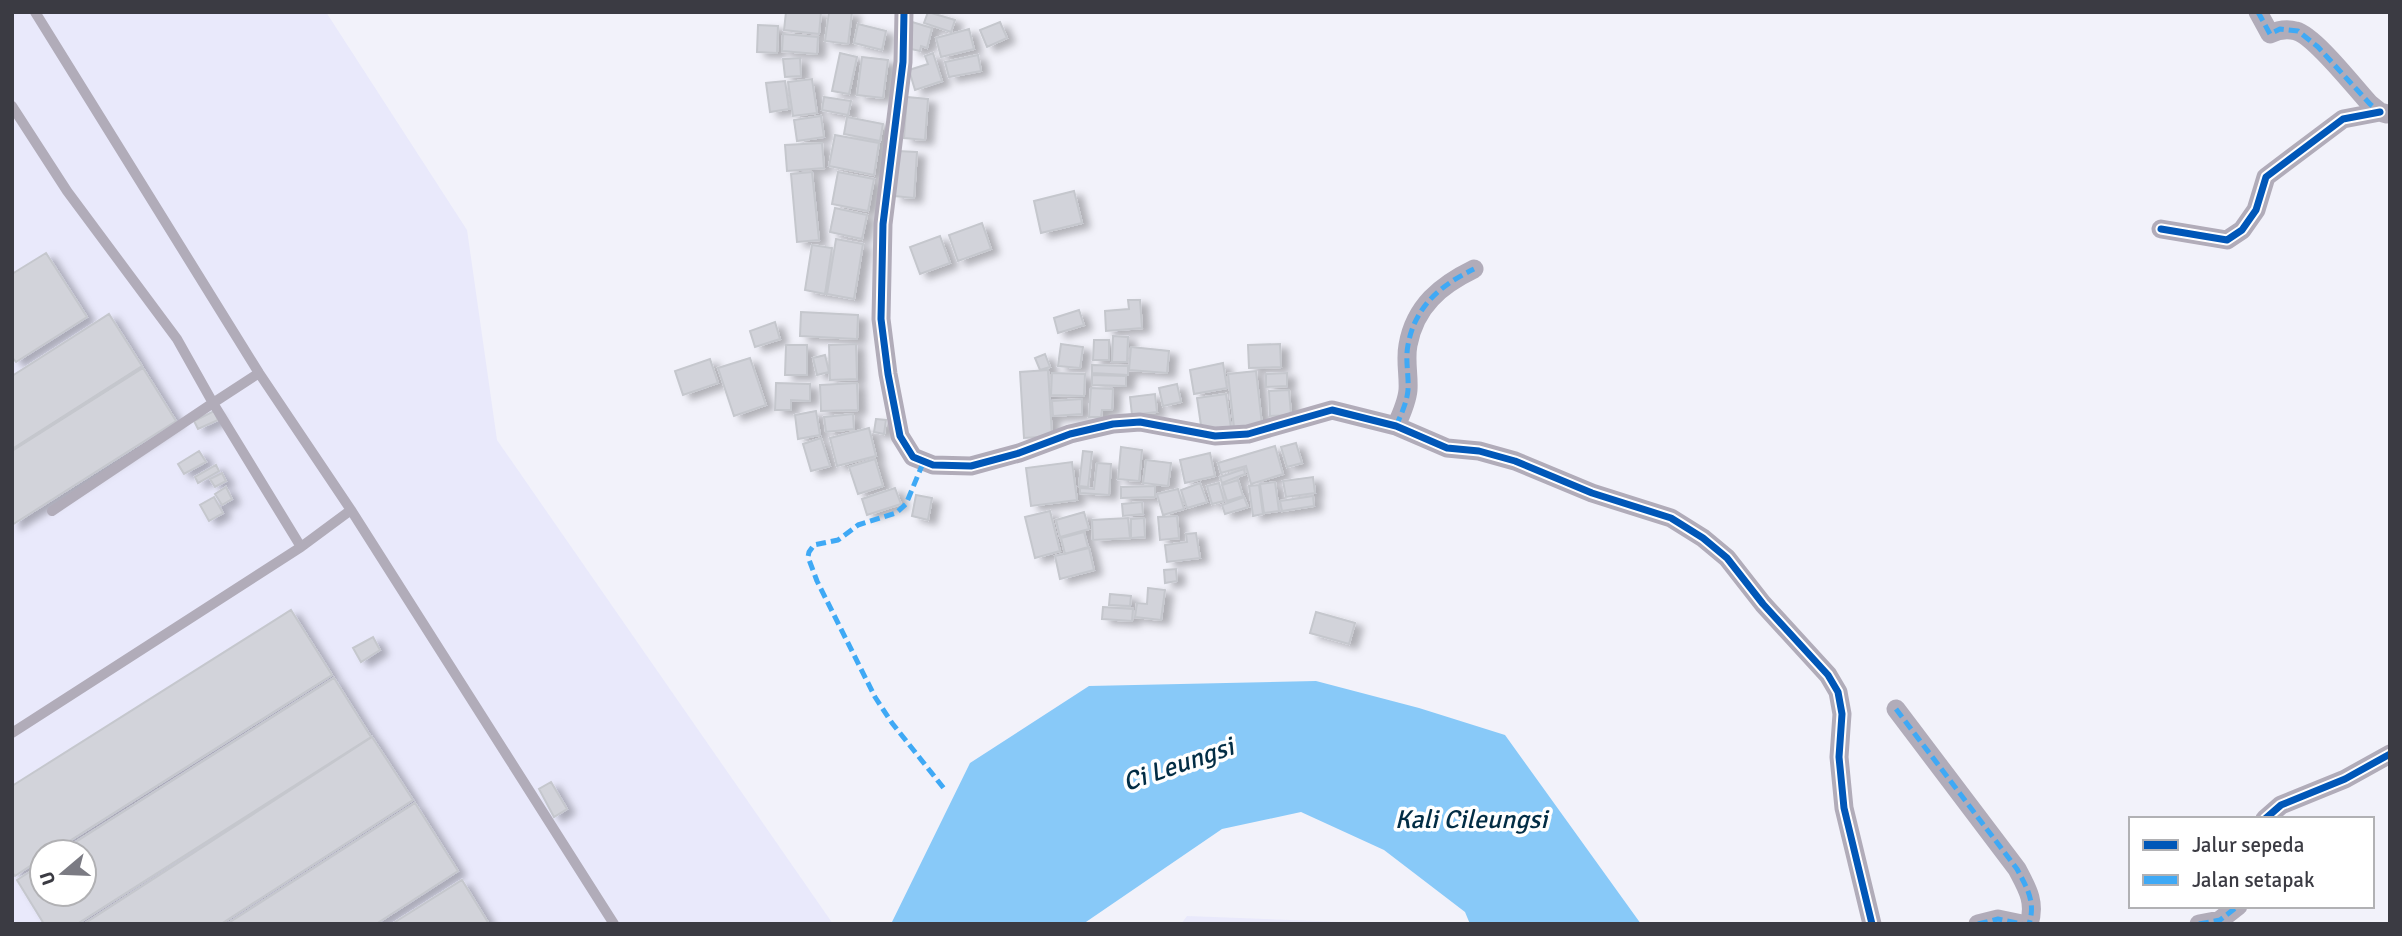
<svg xmlns="http://www.w3.org/2000/svg" width="2402" height="936" font-family="Signika,sans-serif">
  <style>
    .built { fill: #e9e9fb; fill-rule: evenodd }
    .water { fill: #88c9f8 }
    .building { fill: #d2d3da; stroke: #c5c7cd; stroke-width: 2; filter: url(#shadow) }
    .lines { fill: none; stroke-linecap: round; stroke-linejoin: round }
    .lane { stroke: #b1acb9; stroke-width: 10 }
    .street { stroke: #b1acb9; stroke-width: 19 }
    .quiet { stroke: #3fa9f5; stroke-width: 5; stroke-dasharray: 10 5; stroke-linecap: butt }
    .cycleway-casing { stroke: #fff; stroke-width: 11 }
    .cycleway { stroke: #0057b8; stroke-width: 7 }
    .labels { text-anchor: middle; stroke-width: 7; stroke-linejoin: round; paint-order: stroke }
    .water-label { font-size: 26px; font-style: italic; fill: #022d45; stroke: #fff }
  </style>
  <defs>
    <filter id="shadow"><feDropShadow dx="8" dy="4.5" stdDeviation="3.5" flood-color="#0004"/></filter>
  </defs>
  <rect width="100%" height="100%" fill="#f2f2fa"/>
  <path class="built" d="M12,12H326L467,230L497,440L833,924H12ZM42,852H84V894H42Z
    M1187,916L1343,922L1345,924H1181Z"/>
  <path class="water" d="M1316,681L1419,708L1505,735L1641,924H1470L1465,912L1384,850L1301,812L1222,829L1083,924H891L970,763L1089,686Z"/>
  <path class="building" d="M786,12H821L819,34L784,30Z
    M829,12H852L848,44L825,41Z
    M928,12L955,20L951,32L924,23Z
    M912,22L932,28L927,48L921,46L920,51L911,49Z
    M1000,22L1007,38L987,47L980,30Z
    M858,24L886,31L882,50L854,43Z
    M758,25L778,26L777,53L757,52Z
    M969,29L974,49L941,57L936,38Z
    M783,34L818,37L817,54L782,51Z
    M840,53L857,57L849,94L832,91Z
    M933,53L942,81L915,90L909,70L928,64L925,56Z
    M978,55L981,71L949,77L945,62Z
    M862,57L888,60L883,98L857,95Z
    M800,58L801,76L785,77L783,59Z
    M812,79L817,113L793,116L788,82Z
    M785,81L789,109L770,112L766,83Z
    M824,97L851,101L848,115L822,110Z
    M907,97L928,99L925,140L904,138Z
    M821,116L824,137L797,141L794,120Z
    M847,117L883,124L880,141L844,134Z
    M835,135L879,143L874,175L829,166Z
    M822,143L824,168L787,171L785,145Z
    M897,151L917,152L914,198L894,196Z
    M812,172L819,240L797,242L791,174Z
    M838,172L874,179L868,211L832,204Z
    M1074,191L1082,223L1041,233L1034,201Z
    M835,208L867,215L862,239L830,232Z
    M982,223L991,249L958,261L949,235Z
    M940,236L950,263L920,274L910,247Z
    M836,239L863,244L854,299L827,294Z
    M812,245L832,248L825,294L805,290Z
    M46,253L87,317L16,362L12,357V274Z
    M1128,300H1140L1142,328L1106,331L1105,311L1129,309Z
    M1079,310L1084,325L1058,333L1054,318Z
    M801,312L858,315L857,339L800,336Z
    M109,314L142,366L12,449V376Z
    M775,322L780,339L755,347L750,331Z
    M1113,336L1128,337L1127,362H1112Z
    M1094,340H1109V360H1093Z
    M856,344L857,379L830,380L829,345Z
    M1061,344L1083,347L1080,368L1058,366Z
    M1280,344L1281,367L1249,368L1248,345Z
    M786,345H807V375H785Z
    M1131,347L1169,351L1167,373L1129,370Z
    M1045,354L1050,367L1040,370L1035,358Z
    M825,355L829,372L817,375L813,358Z
    M750,358L766,405L734,416L718,368Z
    M710,359L718,383L683,395L675,371Z
    M1223,363L1227,388L1194,394L1190,370Z
    M1092,365L1128,366V375L1092,373Z
    M143,368L176,421L12,525V451Z
    M1048,370L1052,436L1024,438L1020,372Z
    M1256,371L1262,425L1234,427L1228,374Z
    M1052,373L1085,374L1084,396L1051,395Z
    M1287,373V386L1266,387V374Z
    M1092,375L1126,376V386L1092,385Z
    M776,383L810,384V401L791,400V410H775Z
    M857,383L858,410L821,411L820,385Z
    M1177,384L1181,402L1163,406L1159,388Z
    M1091,388L1113,389L1112,410H1102L1101,417H1089Z
    M1289,390L1291,415L1270,416L1269,391Z
    M1155,394L1157,412L1132,415L1130,397Z
    M1226,394L1231,428L1202,432L1197,398Z
    M1082,399V414L1053,416L1052,401Z
    M214,411L218,420L198,429L194,421Z
    M816,411L820,435L798,439L795,415Z
    M853,414L854,429L826,432L824,417Z
    M876,419L886,420L884,434L874,432Z
    M869,428L876,456L837,466L830,438Z
    M821,438L830,466L811,471L803,444Z
    M1296,443L1302,463L1287,467L1281,447Z
    M1275,446L1283,474L1251,484L1246,466L1221,473L1218,463Z
    M1121,447L1142,450L1139,481L1118,479Z
    M199,451L206,462L184,474L178,464Z
    M1083,451L1092,452L1088,487L1079,486Z
    M1210,453L1215,476L1185,483L1180,460Z
    M875,459L883,486L858,494L849,467Z
    M1146,460L1171,463L1168,486L1143,483Z
    M1072,462L1077,500L1031,506L1026,468Z
    M1097,463L1111,464L1109,495L1080,493V488L1094,489Z
    M216,465L219,471L198,483L195,477Z
    M1244,469L1245,474L1222,483L1220,477Z
    M222,473L226,481L215,487L210,479Z
    M1313,477L1315,493L1286,497L1283,481Z
    M1238,480L1243,496L1227,501L1222,485Z
    M1275,482L1279,511L1264,513L1260,484Z
    M1200,483L1207,502L1187,508L1181,490Z
    M1219,483L1224,501L1212,504L1207,486Z
    M1259,485L1263,514L1253,516L1249,486Z
    M1155,486V497L1121,498V487Z
    M226,487L232,499L222,505L215,494Z
    M895,488L901,504L867,515L862,499Z
    M1178,489L1184,509L1163,515L1157,494Z
    M916,495L932,498L928,520L912,516Z
    M1313,496L1314,506L1282,511L1280,501Z
    M214,497L223,513L209,521L200,505Z
    M1244,497L1248,507L1225,514L1222,505Z
    M1142,502L1143,514L1123,516L1122,504Z
    M1050,511L1060,551L1035,558L1025,517Z
    M1084,512L1089,529L1060,537L1056,520Z
    M1177,516L1179,538L1160,540L1158,517Z
    M1128,518L1130,538L1093,540L1092,520Z
    M1144,518L1145,537L1131,538V519Z
    M1084,532L1088,547L1065,554L1061,538Z
    M1196,533L1200,558L1167,562L1165,545L1187,542L1186,534Z
    M1089,548L1094,570L1060,579L1055,556Z
    M1176,569L1177,581L1165,583L1164,570Z
    M1148,588L1165,590L1161,620L1135,617L1137,603L1147,604Z
    M1110,594L1131,596L1130,606L1109,605Z
    M1103,607L1133,609L1132,621L1102,619Z
    M291,610L332,675L52,852H42V858L15,876L12,872V786Z
    M1316,612L1355,623L1349,644L1310,633Z
    M373,637L380,650L361,662L353,648Z
    M334,678L371,737L77,924H44L17,880L42,864V894H84V852H60Z
    M372,737L413,800L221,924H84Z
    M551,782L567,809L554,817L539,789Z
    M415,803L458,871L376,924H227Z
    M462,880L489,924H392Z"/>
  <g class="lines">
    <path class="lane" d="M35,12L259,373L351,510L614,924
      M12,106L67,191L177,339L213,403L259,373
      M52,511L213,403L301,547
      M12,733L301,547L351,510"/>
    <path class="street" d="M904,12L903,62L883,224L881,319L888,374L900,436L913,457L933,465L971,466L1019,453L1070,434L1113,424L1140,422L1215,436L1248,434L1332,410L1396,426L1447,448L1479,451L1515,461L1592,493L1671,518L1703,538L1727,558L1763,604L1828,675L1838,692L1842,714L1839,757L1844,808L1872,924
      M2258,12L2270,34C2278,30 2286,28 2296,31C2315,36 2355,88 2370,104L2380,112L2387,114
      M2161,229L2227,240L2242,230L2256,210L2266,177L2343,119L2380,112
      M1396,426C1401,415 1407,402 1408,390C1409,375 1405,360 1408,345C1415,306 1441,285 1474,269
      M1896,709L2017,869C2027,888 2036,902 2029,924
      M2265,819L2281,805L2345,779L2390,754
      M1978,924L1998,919L2022,924
      M2199,924L2220,920L2238,906"/>
    <path class="quiet" d="M2258,12L2270,34L2280,29L2298,31L2318,47L2370,104L2381,113
      M1396,426C1401,415 1407,402 1408,390C1409,375 1405,360 1408,345C1415,306 1441,285 1474,269
      M923,463L906,504L896,513L858,525L838,540L814,545L809,552L808,557L817,581L875,697L892,723L946,791
      M1896,709L2017,869C2027,888 2036,902 2029,924
      M1978,924L1998,919L2022,924
      M2199,924L2220,920L2238,906"/>
    <defs>
      <path id="cycleway" d="M904,12L903,62L883,224L881,319L888,374L900,436L913,457L933,465L971,466L1019,453L1070,434L1113,424L1140,422L1215,436L1248,434L1332,410L1396,426L1447,448L1479,451L1515,461L1592,493L1671,518L1703,538L1727,558L1763,604L1828,675L1838,692L1842,714L1839,757L1844,808L1872,924
        M2161,229L2227,240L2242,230L2256,210L2266,177L2343,119L2380,112
        M2265,819L2281,805L2345,779L2390,754"/>
    </defs>
    <use href="#cycleway" class="cycleway-casing"/>
    <use href="#cycleway" class="cycleway"/>
  </g>
  <g class="labels">
    <g class="water-label">
      <text transform="translate(1178 764) rotate(-19)" y="9">Ci Leungsi</text>
      <text x="1471" y="828">Kali Cileungsi</text>
    </g>
  </g>
  <rect width="2402" height="936" fill="none" stroke="#3b3b43" stroke-width="28"/>
  <rect x="2129" y="817" width="245" height="91" fill="#ffffff" stroke="#b1b1b4" stroke-width="2"/>
  <rect x="2143" y="840" width="35" height="10" fill="#0057b8" stroke="#b1b1b4" stroke-width="2"/>
  <text x="2192" y="852" font-size="21" fill="#3b3b43">Jalur sepeda</text>
  <rect x="2143" y="875" width="35" height="10" fill="#3fa9f5" stroke="#b1b1b4" stroke-width="2"/>
  <text x="2192" y="887" font-size="21" fill="#3b3b43">Jalan setapak</text>
  <g transform="translate(63 873) rotate(251)"><circle r="33" fill="#ffffff" stroke="#b1b1b4" stroke-width="2"/>
  <path d="M0-5L12 26L0 18L-12 26Z" fill="#7b7b83"/>
  <text y="-10" font-size="19" font-weight="bold" text-anchor="middle" fill="#3b3b43">U</text>
  </g>
</svg>
